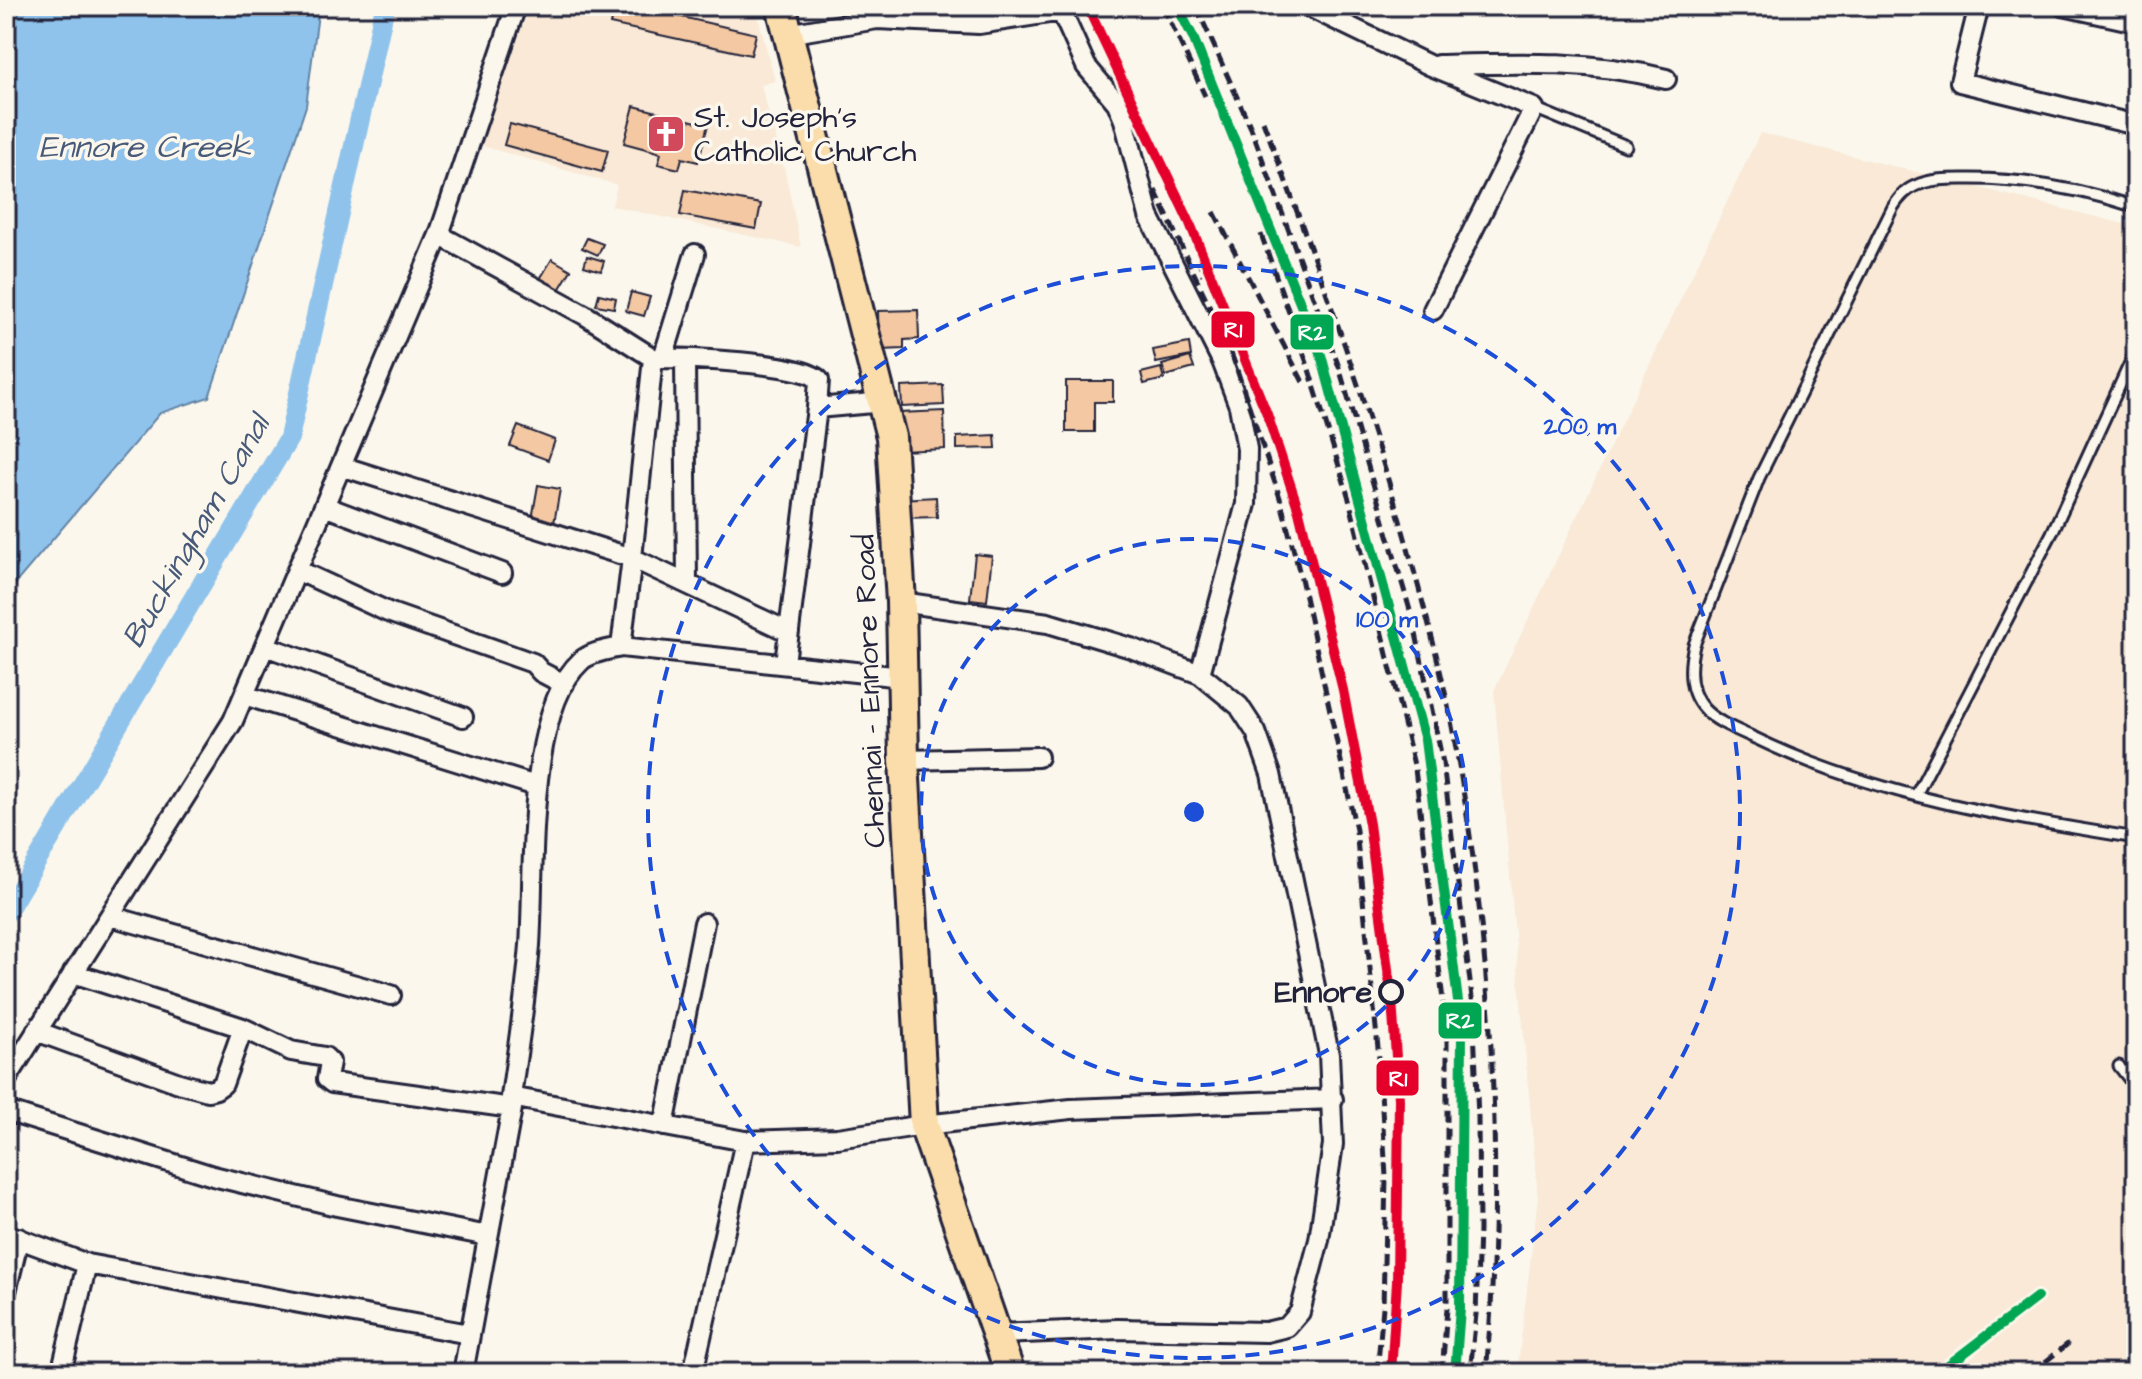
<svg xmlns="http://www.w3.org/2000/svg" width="2142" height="1379" font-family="'Architects Daughter',sans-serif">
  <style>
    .built { fill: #f9e9d6 }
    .water { fill: #8fc3ec; stroke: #6383a5; stroke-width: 2 }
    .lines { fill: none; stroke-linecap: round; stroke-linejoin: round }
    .canal { stroke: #8fc3ec; stroke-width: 20 }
    .building { fill: #f3c8a2; stroke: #22223b; stroke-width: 2 }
    .service-casing { stroke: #22223b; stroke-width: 15 }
    .minor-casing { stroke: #22223b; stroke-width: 24 }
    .primary-casing { stroke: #22223b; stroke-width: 34 }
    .service { stroke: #fbf7ec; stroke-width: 9 }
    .minor { stroke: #fbf7ec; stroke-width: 18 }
    .primary { stroke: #fbddab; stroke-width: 28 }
    .rail { stroke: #22223b; stroke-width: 5; stroke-dasharray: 12 6; stroke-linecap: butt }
    .rail-1-casing { stroke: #fbf7ec; stroke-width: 16 }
    .rail-2-casing { stroke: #fbf7ec; stroke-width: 16 }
    .rail-1 { stroke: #e4002b; stroke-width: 10 }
    .rail-2 { stroke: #00a651; stroke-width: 10 }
    .ring { fill: none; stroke: #1d4ed8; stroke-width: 4; stroke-dasharray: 14 10 }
    .stop-dot { fill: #fbf7ec; stroke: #22223b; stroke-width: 4 }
    .labels { text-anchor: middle; stroke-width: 7; stroke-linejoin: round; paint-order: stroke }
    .poi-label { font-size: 30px; fill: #22223b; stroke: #fbf7ec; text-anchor: start }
    .street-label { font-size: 30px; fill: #22223b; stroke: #fbf7ec }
    .stop-label { font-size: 30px; font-weight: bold; fill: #22223b; stroke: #fbf7ec; text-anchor: end }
    .water-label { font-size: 32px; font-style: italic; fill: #485a79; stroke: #fbf7ec }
    .centre { fill: #1d4ed8; stroke: #fbf7ec; stroke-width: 4 }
    .ring-label { font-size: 24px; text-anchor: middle; font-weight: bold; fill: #1d4ed8; stroke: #fbf7ec; stroke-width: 7; stroke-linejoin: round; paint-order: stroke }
    .line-badge { stroke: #fbf7ec; stroke-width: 3 }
    .badge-label { font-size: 22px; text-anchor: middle; font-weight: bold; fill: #fff }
  </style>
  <rect width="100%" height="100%" fill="#fbf7ec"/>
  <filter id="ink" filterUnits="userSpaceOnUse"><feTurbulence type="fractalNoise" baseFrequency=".0125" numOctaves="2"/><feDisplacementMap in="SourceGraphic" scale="16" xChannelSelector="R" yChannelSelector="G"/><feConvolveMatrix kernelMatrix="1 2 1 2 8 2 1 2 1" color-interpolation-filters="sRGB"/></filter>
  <g filter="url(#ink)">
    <path class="built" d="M530,6H755L775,81L761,85L785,172L801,247L612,206L617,185L479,145Z
      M1760,133L2136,227V1373H1517L1538,1198L1494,691Z"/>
    <path class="water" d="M6,6H319L306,106L209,397L160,413L19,579L6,600Z"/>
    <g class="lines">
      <path class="canal" d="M6,913L289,438L385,6"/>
    </g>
    <path class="building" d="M614,6H634L756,34L751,55L610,24Z
      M634,106L708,125L698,162L682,158L679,169L658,164L661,153L624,143Z
      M510,124L608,150L602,172L504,145Z
      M685,190L761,204L756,229L680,215Z
      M587,238L603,244L598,255L582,248Z
      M587,256L604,261L601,271L584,266Z
      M552,259L571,270L559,290L540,279Z
      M631,292L650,297L644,316L626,311Z
      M599,294L616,298L614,308L596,305Z
      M918,310L919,339L904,340V349L879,350L878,311Z
      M1189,343L1191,356L1156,363L1153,350Z
      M1190,357L1194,368L1166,376L1162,365Z
      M1161,368L1164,379L1144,384L1141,373Z
      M1066,381H1113V402H1094V432H1066Z
      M943,385L944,405L902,407L901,387Z
      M944,411L945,449L901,451L899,413Z
      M518,426L555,440L548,460L510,446Z
      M995,435L996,448L957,449V437Z
      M538,485L560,489L553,529L531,525Z
      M936,497L937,517L902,518L901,499Z
      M975,554L992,556L987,601L970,599Z"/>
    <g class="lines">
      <defs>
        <path id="service" d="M1534,108L1626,146
          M2136,207C2081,189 2028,179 1971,179C1952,179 1932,178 1915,186C1905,190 1899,198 1893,207L1759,478L1694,645C1689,666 1688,692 1704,709C1717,723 1740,731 1757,739C1875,796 2008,818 2136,838
          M1916,795L2052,533L2136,350
          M2119,1066L2136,1088"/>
        <path id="minor" d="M1059,6L1086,66L1117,103L1124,120L1149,216L1222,361L1239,406L1247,449L1246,504L1200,674
          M1307,6L1431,66L1534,108L1433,310
          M1979,6L1960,82L2136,125
          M2063,6L2136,22
          M787,34L877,19L979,24L1062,11
          M1438,65C1517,63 1589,60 1666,79
          M439,235L585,315L653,358L632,558L789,632
          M653,358C680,358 805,362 819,380L817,408
          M663,358L695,254
          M685,359L687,583
          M341,466L632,558L621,647
          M324,506L502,573
          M297,570L388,612L533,663L541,672L564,684
          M901,602L1048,623L1131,648L1200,674L1239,706L1256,732L1271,774L1329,1054L1333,1144L1319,1240L1300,1312L1287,1327L1266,1332L1118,1329L998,1334
          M265,646L463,717
          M785,663L817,408L884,402
          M244,695L536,786
          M904,760L1038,757
          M110,916L391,995
          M73,973L243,1028L291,1051L325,1057L330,1062L327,1079L332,1083L512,1108
          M36,1031L179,1083L208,1091L216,1089L223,1084L243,1028
          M6,1080L233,721L439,235L516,6
          M511,1097L745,1141L837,1138L924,1125L1071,1109L1333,1099
          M6,1111L213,1176L337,1206L488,1236
          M664,1126L704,923
          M6,1234L87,1264L469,1334
          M6,1292L19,1238
          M61,1373L87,1264
          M463,1373L512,1108L511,1097C518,1046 526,996 530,945C535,873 525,712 581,661C591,652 608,650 621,647L902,677
          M693,1373L745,1141"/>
        <path id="primary" d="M781,6L891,437L901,602L904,760L924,1125L1010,1373"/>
      </defs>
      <use href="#service" class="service-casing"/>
      <use href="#minor" class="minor-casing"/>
      <use href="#primary" class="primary-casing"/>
      <use href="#service" class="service"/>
      <use href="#minor" class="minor"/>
      <use href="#primary" class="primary"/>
      <path class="rail" d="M1163,6L1205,96
        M1177,6L1193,37L1321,355L1425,740L1462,1033L1460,1309L1455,1373
        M1196,6L1251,128L1339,367L1414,624L1443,763L1473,1006L1478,1117L1479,1230L1476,1314L1470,1373
        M1263,121C1319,268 1372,415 1413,567C1429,625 1445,684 1455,743C1492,948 1505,1165 1486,1373
        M1155,190L1231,352L1280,498L1301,578L1356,830L1379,1058L1386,1177L1383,1307L1377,1373
        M1214,212L1303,382
        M1189,221L1203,275
        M1261,234L1307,363L1348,495L1415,769L1447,1033V1308L1442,1373
        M1938,1373L2037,1297
        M2031,1373L2069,1343"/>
      <defs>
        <path id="rail-1" d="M1087,6L1189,221L1267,414L1299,511L1343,690L1369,824L1392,1000L1399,1099L1397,1282L1391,1373"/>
        <path id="rail-2" d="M1177,6L1193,37L1321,355L1425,740L1462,1033L1460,1309L1455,1373
          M1938,1373L2037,1297"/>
      </defs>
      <use href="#rail-1" class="rail-1-casing"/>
      <use href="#rail-2" class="rail-2-casing"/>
      <use href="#rail-1" class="rail-1"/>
      <use href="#rail-2" class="rail-2"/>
    </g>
  </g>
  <g class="ring">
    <circle cx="1194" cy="812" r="273"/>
    <circle cx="1194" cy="812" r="546"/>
  </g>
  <defs>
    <symbol id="church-square" viewBox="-11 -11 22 22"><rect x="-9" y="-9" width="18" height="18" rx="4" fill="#d1495b" stroke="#fbf7ec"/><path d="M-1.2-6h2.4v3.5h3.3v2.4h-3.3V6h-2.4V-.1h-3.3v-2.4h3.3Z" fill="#fff"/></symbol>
  </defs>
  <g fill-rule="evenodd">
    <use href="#church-square" x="644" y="112" width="44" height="44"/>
  </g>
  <circle class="stop-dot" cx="1391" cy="992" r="11"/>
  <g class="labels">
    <g class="poi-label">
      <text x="694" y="127">St. Joseph's<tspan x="694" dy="34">Catholic Church</tspan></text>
    </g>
    <g class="street-label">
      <text transform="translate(869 691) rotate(-92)" y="10">Chennai - Ennore Road</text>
    </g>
    <g class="stop-label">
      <text x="1372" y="1002">Ennore</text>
    </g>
    <g class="water-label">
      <text x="145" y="157">Ennore Creek</text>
      <text transform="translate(195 531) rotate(-60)" y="11">Buckingham Canal</text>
    </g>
  </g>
  <circle cx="1194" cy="812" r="12" class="centre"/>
  <g class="ring-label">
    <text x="1580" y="434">200 m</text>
    <text x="1387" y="627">100 m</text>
  </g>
  <g class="line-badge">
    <rect x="1210" y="310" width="46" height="39" rx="8" fill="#e4002b"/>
    <rect x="1289" y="313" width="46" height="38" rx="8" fill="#00a651"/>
    <rect x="1437" y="1001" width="46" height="39" rx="8" fill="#00a651"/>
    <rect x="1375" y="1059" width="45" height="38" rx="8" fill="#e4002b"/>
  </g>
  <g class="badge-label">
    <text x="1233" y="337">R1</text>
    <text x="1312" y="340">R2</text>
    <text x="1460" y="1028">R2</text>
    <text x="1398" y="1086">R1</text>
  </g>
  <rect width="2142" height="1379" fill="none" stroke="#fbf7ec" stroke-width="32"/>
  <rect x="16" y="16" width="2110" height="1347" fill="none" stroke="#22223b" stroke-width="3" filter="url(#ink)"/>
</svg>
